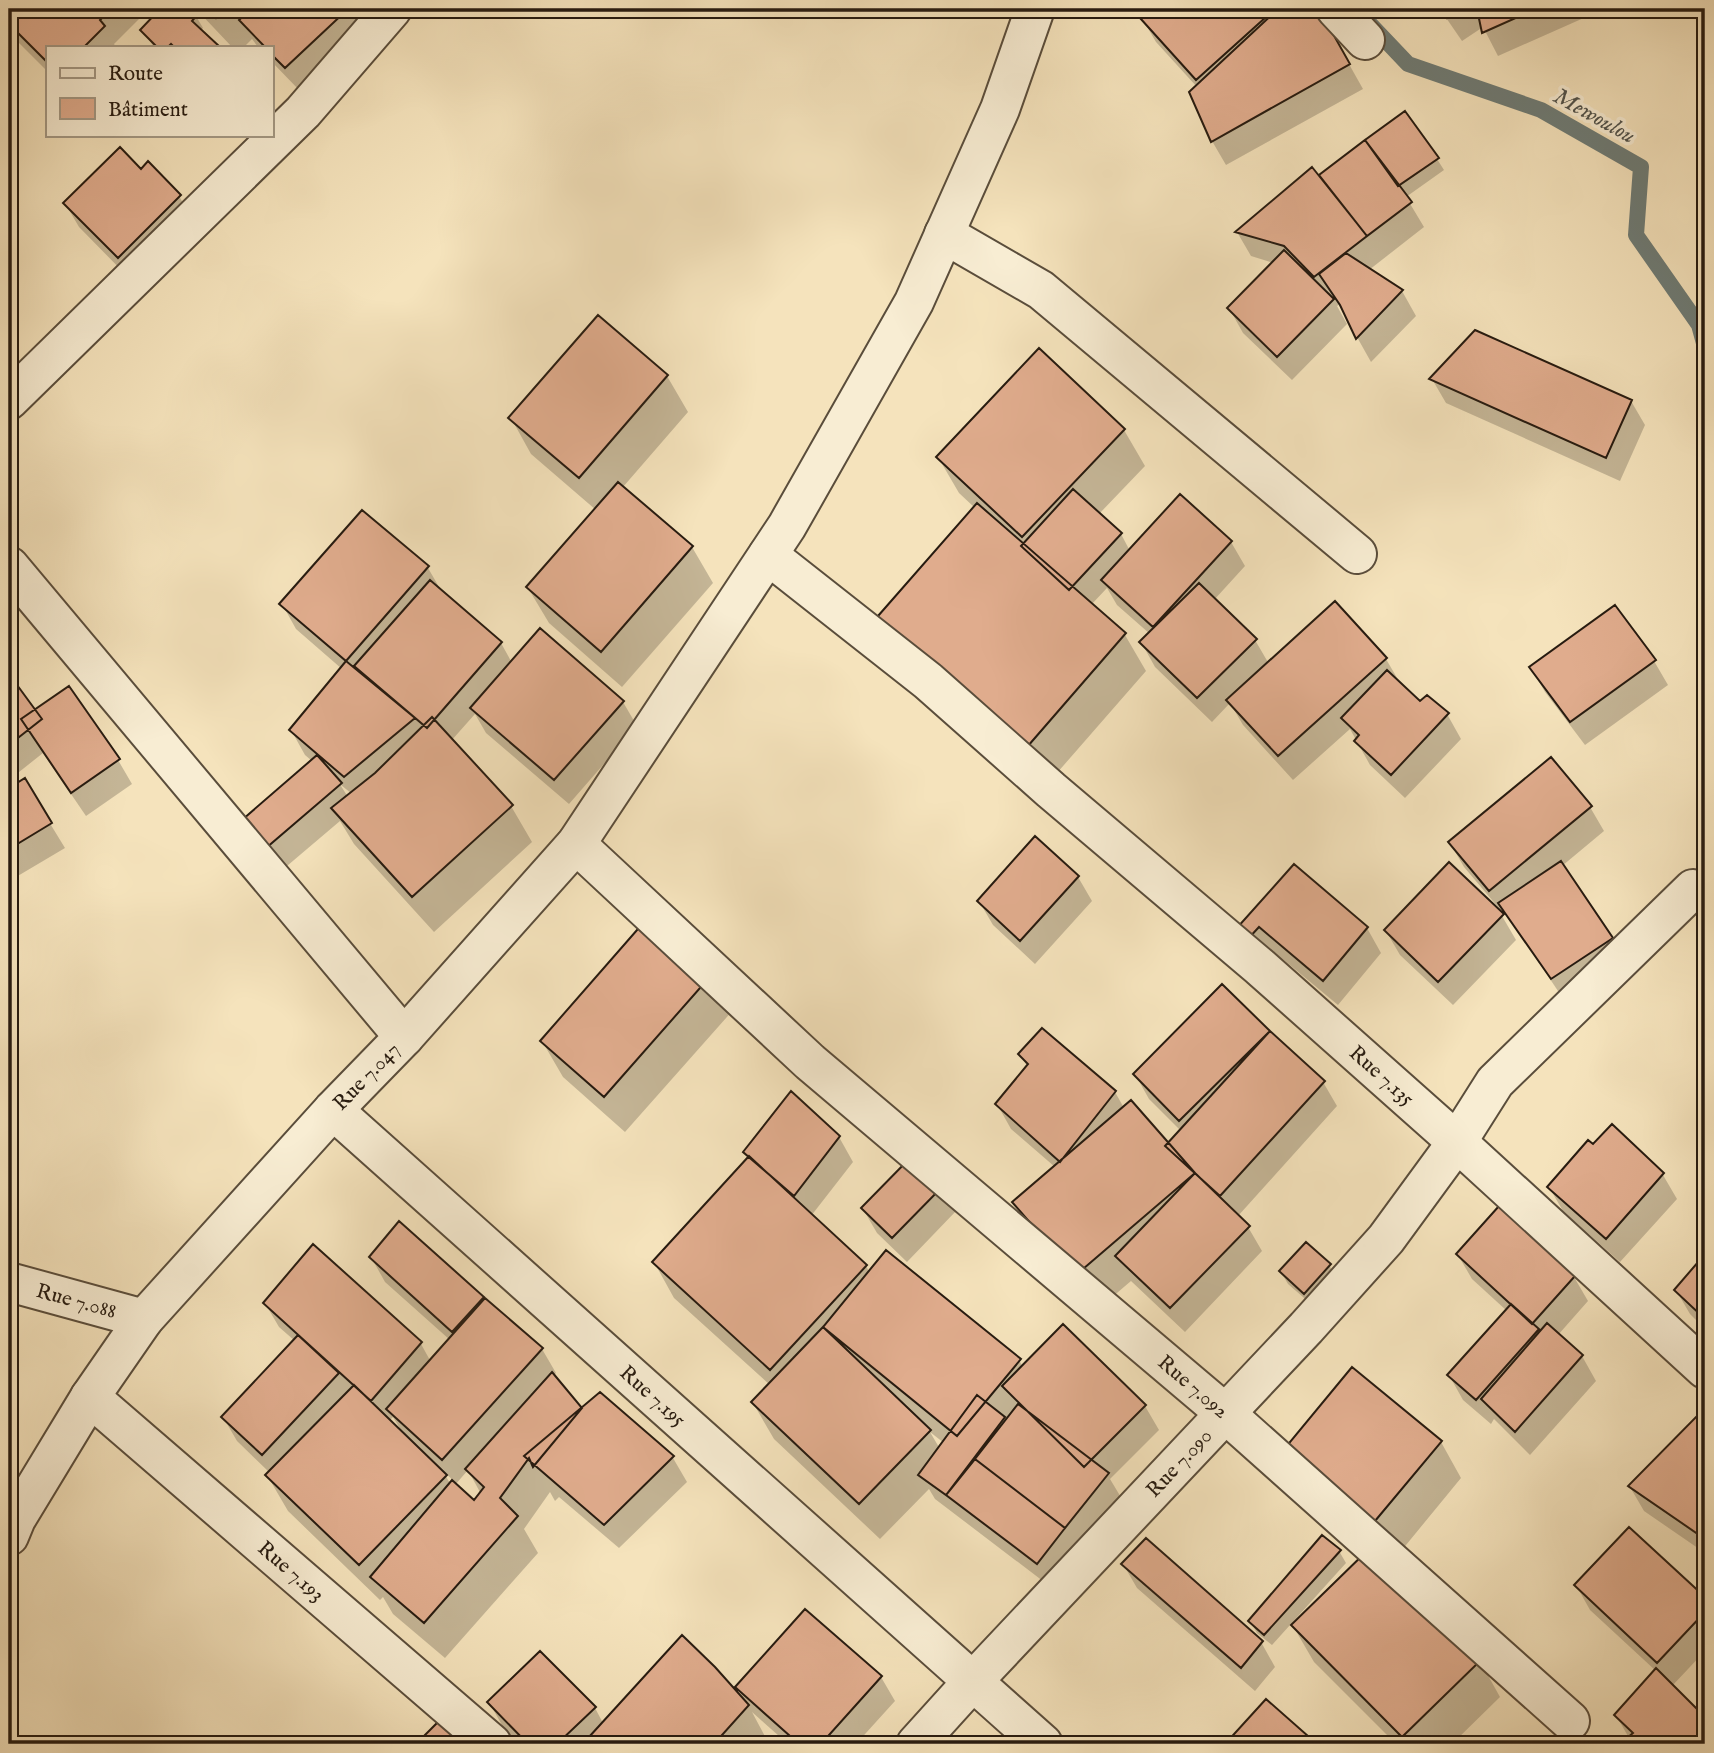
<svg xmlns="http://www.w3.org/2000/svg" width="1714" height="1753" font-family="'IM FELL English',serif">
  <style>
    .shadow { fill: #0003; fill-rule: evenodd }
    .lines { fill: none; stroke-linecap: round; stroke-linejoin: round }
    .stream { stroke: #6f7c76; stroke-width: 16 }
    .building { fill: #e0ac8d; stroke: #271b10; stroke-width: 2 }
    .minor-casing { stroke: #5a4d3b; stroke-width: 42 }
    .minor { stroke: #f8edd3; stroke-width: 38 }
    .labels { text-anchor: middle; stroke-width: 7; stroke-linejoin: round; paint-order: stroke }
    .street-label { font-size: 21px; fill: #271b10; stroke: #f8edd3 }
    .water-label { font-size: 23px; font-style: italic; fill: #51534c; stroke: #f8edd3 }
  </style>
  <rect width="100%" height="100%" fill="#f5e3bc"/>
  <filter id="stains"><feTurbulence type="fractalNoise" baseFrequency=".00286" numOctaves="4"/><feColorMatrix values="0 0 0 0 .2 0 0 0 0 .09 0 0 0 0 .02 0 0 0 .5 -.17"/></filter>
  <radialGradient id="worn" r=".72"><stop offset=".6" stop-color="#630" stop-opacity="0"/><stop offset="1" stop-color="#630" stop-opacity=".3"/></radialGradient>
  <path class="shadow" d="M9,9H149L114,44L116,47H47V71L16,40L9,27Z
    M162,9H187L196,16L203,28L200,31L217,47H154L142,30Z
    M196,9H378L300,91L271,61V47H258L252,39L244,47H232Z
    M1152,9H1318L1363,89L1226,165L1212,141L1197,87L1156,42L1142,18Z
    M1440,9H1593L1595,13L1498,56L1483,27L1462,41Z
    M1366,141L1437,159L1444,170L1406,197L1424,227L1369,270L1402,291L1416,316L1371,362L1339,305L1337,306L1347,324L1292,380L1243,333L1229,308L1274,263L1251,256L1237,232L1318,177Z
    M141,172L179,196L193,220L132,281L79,227L65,203Z
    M598,317L667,376L688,412L623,487L692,547L713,583L622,687L549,623L528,588L596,510L531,454L511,418Z
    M1039,350L1124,430L1145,466L1099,514L1121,534L1130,551L1231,542L1245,566L1214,600L1255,640L1269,664L1335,604L1386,659L1400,683L1420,704L1447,714L1461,739L1405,798L1370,765L1350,729L1293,780L1243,725L1230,703L1212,722L1155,667L1141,642L1150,634L1117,605L1107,588L1091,605L1125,635L1146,671L1043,789L894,660L975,508L959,493L938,457Z
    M1432,379L1631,401L1645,425L1620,481L1446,403Z
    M362,512L428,568L442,592L501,643L512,663L623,702L637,726L569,804L486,733L475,714L451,741L511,806L532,842L434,932L354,844L340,821L274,877L251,850L312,761L305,755L291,730L342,669L296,629L282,604ZM341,785L352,794L348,797L341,786Z
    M1654,661L1668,685L1585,745L1545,692L1531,668Z
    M9,677L35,712L118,760L132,784L86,816L43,753L9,780Z
    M24,781L65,848L11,880L9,876V790Z
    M1590,807L1604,831L1562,866L1626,963L1566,1003L1506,913L1502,916L1516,940L1453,1005L1400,955L1386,931L1501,915L1503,913L1464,867L1450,843Z
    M1294,867L1367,928L1381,953L1338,1005L1273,951L1262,963L1238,929Z
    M1078,877L1092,901L1035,964L993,925L979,901Z
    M658,909L742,1000L625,1132L563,1077L542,1041Z
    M1222,987L1323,1082L1337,1106L1238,1216L1248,1227L1262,1251L1185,1332L1131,1281L1097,1310L1035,1238L1015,1202L1055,1167L1011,1129L997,1104L1028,1068L1020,1054L1115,1092L1124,1108L1169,1145L1181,1131L1149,1099L1135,1074Z
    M1612,1126L1663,1175L1677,1199L1620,1262L1563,1211L1549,1187Z
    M839,1137L853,1162L811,1216L866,1266L870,1273L1019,1360L1023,1367L1145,1406L1159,1430L1110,1479L1122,1499L1052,1588L935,1499L929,1489L880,1539L774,1439L753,1403L770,1385L674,1298L654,1262L749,1159L745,1152ZM930,1432L944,1443L940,1449Z
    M942,1186L957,1210L907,1262L877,1233L863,1209Z
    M1458,1255L1574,1277L1588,1301L1558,1335L1582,1356L1596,1381L1530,1455L1494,1419L1491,1424L1463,1400L1449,1375L1507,1311L1472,1279Z
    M1705,1256V1329L1690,1314L1676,1290Z
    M371,1257L483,1298L542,1349L556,1373L553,1376L581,1410L600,1394L673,1458L687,1482L619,1548L559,1497L555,1501L550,1492L524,1529L538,1553L445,1658L393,1614L383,1597L380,1600L288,1511L267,1475L270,1473L237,1441L223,1417L295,1341L279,1327L265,1303L421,1344L431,1362L450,1340L385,1282ZM393,1417L402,1432L389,1421ZM468,1470L481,1494L474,1502L455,1485ZM444,1472L454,1481L451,1485L444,1473Z
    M1329,1265L1336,1277L1311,1304L1288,1284L1281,1272Z
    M1697,1418L1705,1425V1553L1644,1511L1630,1487Z
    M1441,1442L1461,1478L1397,1556L1308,1484Z
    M1629,1529L1705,1599V1651L1672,1686L1705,1719V1744H1622L1629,1738L1616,1715L1656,1671L1590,1610L1576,1585Z
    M1339,1551L1346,1563L1272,1645L1257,1633L1250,1621Z
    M1123,1564L1261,1642L1275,1667L1255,1691L1137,1588Z
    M1293,1626L1480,1661L1500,1697L1452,1744H1396L1314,1662Z
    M540,1653L595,1708L603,1723L744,1702L738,1687L881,1677L895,1701L856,1744H788L752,1712L768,1742L766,1744H520L503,1727L489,1702Z"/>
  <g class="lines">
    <path class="stream" d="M1370,24L1408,64L1541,110L1641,167L1636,235L1699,325L1705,347"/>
  </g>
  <path class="building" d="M9,9H111L100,20L105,26L84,47H47V62L9,24Z
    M160,9H190L197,15L192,21L220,47H174L171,44L168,47H157L140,30Z
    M207,9H226L216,18Z
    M251,9H348L285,68L271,54V47H265L239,20Z
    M1150,9H1275L1196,80L1140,18Z
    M1278,9H1319L1350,64L1211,142L1189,92Z
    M1441,9H1460L1447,18Z
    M1477,9H1536L1482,33Z
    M1405,111L1439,158L1398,186L1365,140Z
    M1365,140L1412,202L1367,236L1319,175Z
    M120,147L141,169L148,161L181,195L118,258L63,203Z
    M1312,167L1367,236L1314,277L1284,246L1235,232Z
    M1284,250L1334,299L1277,357L1227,308Z
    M1346,253L1403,290L1356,339L1340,305L1319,274Z
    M598,315L668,375L579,478L508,418Z
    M1475,330L1632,400L1606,458L1429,379Z
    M1039,348L1125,429L1022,537L936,457Z
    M618,482L693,546L601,652L526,587Z
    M1073,489L1122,533L1069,590L1021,546Z
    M1180,494L1232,541L1153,627L1101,580Z
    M977,503L1126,633L1021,754L871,624Z
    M362,510L429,566L346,661L279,604Z
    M430,580L502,642L427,728L354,666Z
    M1199,583L1257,639L1197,698L1139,642Z
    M1335,601L1387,658L1278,756L1226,700Z
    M1615,605L1656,660L1570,722L1529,667Z
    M540,628L624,701L554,780L470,708Z
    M346,661L415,718L344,777L289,730Z
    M1387,670L1420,701L1427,695L1449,713L1391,775L1354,741L1359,735L1341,718Z
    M9,674L42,719L9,745Z
    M69,686L120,759L71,793L21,719Z
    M432,717L513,805L412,897L331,808L375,773Z
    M317,755L342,783L259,854L235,826Z
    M1551,757L1592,806L1489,891L1448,842Z
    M25,778L52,823L9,849V788Z
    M1035,836L1079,876L1020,941L977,901Z
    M1561,861L1613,938L1551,979L1498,903Z
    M1449,862L1504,914L1438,982L1384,930Z
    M1294,864L1368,927L1323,981L1259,927L1247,940L1236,929Z
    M658,906L722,963L604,1097L540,1041Z
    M1222,984L1270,1031L1179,1121L1133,1074Z
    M1042,1028L1116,1091L1060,1162L995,1104L1028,1064L1018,1054Z
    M1270,1031L1325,1081L1220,1196L1165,1146Z
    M791,1091L840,1136L794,1196L743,1152Z
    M1131,1100L1195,1173L1076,1275L1012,1202Z
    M1612,1124L1664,1173L1606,1239L1547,1187L1588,1140L1593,1144Z
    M913,1155L944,1185L892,1238L861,1208Z
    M749,1156L867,1265L770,1370L652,1262Z
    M1195,1173L1250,1226L1170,1308L1115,1256Z
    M1499,1206L1575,1276L1532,1324L1456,1254Z
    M399,1221L484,1297L452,1332L369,1257Z
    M1306,1242L1331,1264L1304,1294L1279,1271Z
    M313,1244L422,1342L371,1401L263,1303Z
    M886,1250L1021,1359L957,1436L823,1327Z
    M1705,1254V1319L1674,1290Z
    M485,1298L543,1348L442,1460L386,1409Z
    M1511,1304L1539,1329L1476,1400L1447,1375Z
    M1547,1323L1583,1355L1515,1432L1481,1399Z
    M1063,1324L1146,1405L1084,1467L1002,1386Z
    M823,1327L931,1430L859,1504L751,1402Z
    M298,1335L339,1373L262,1455L221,1417Z
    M1352,1367L1442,1441L1375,1521L1285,1448Z
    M552,1372L582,1408L533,1467L529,1458L500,1498L518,1516L424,1623L370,1577L452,1480L474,1500L484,1487L465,1469Z
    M354,1385L447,1475L359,1565L265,1475Z
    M600,1392L674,1456L604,1525L524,1456Z
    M977,1395L1005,1417L946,1495L918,1475Z
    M1018,1404L1109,1473L1065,1528L975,1459Z
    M1697,1416L1705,1422V1539L1628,1486Z
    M975,1459L1065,1528L1037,1564L946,1495Z
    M1629,1527L1705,1597V1612L1657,1663L1574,1585Z
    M1322,1535L1341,1550L1264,1635L1248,1621Z
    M1146,1538L1263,1641L1241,1668L1121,1564Z
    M1370,1548L1481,1660L1402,1737L1291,1625Z
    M805,1609L882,1676L821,1744H799L735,1687Z
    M682,1635L715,1667L749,1705L714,1744H597L589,1737Z
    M540,1651L596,1707L557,1744H528L487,1702Z
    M1656,1668L1705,1717V1744H1620L1633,1733L1614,1715Z
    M1266,1699L1317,1744H1225Z
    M438,1722L462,1744H416Z"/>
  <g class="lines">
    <defs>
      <g id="minor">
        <path d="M1336,9L1365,40"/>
        <path d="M944,234L1041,290L1357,554"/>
        <path d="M9,400L303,112L392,9"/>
        <path id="s1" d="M768,555L928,681L1051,790L1260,967L1457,1142L1705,1369"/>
        <path d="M9,566L404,1037L333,1110L144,1319L90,1397L16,1519L9,1536"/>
        <path id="s2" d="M576,844L810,1062L1226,1414L1570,1721"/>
        <path d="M404,1037L576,844L787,526L914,302L1000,109L1035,9"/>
        <path id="s3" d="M333,1110L1043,1744"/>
        <path id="s4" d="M9,1282L144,1319"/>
        <path id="s5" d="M90,1397L492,1744"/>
        <path id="s6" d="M916,1744L973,1681L1306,1328L1386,1239L1457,1142L1495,1082L1693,889"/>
      </g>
    </defs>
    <use href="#minor" class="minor-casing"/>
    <use href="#minor" class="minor"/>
  </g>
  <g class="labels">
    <g class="street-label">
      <text dy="7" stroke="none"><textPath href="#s1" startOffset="805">Rue 7.135</textPath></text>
      <text transform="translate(366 1076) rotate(-46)" y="7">Rue 7.047</text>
      <text dy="7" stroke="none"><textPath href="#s4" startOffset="70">Rue 7.088</textPath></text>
      <text dy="7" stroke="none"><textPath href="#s2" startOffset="822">Rue 7.092</textPath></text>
      <text dy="7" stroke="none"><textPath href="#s3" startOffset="429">Rue 7.195</textPath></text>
      <text dy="7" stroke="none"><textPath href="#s6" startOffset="385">Rue 7.090</textPath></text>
      <text dy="7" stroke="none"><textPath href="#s5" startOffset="266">Rue 7.193</textPath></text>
    </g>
    <g class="water-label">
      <text transform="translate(1595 115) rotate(29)" y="8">Mewoulou</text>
    </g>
  </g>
  <rect width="1714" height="1753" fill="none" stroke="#f5e3bc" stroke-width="35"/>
  <rect x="10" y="10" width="1693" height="1732" fill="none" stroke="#271b10" stroke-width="3.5"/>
  <rect x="18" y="18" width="1679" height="1718" fill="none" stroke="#271b10" stroke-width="2"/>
  <rect x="46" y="46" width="228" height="91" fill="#f8edd3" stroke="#a49985" stroke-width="2"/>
  <rect x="60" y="68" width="35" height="10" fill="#f8edd3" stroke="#a49985" stroke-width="2"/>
  <text x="108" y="80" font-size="21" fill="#271b10">Route</text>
  <rect x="60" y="98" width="35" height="21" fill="#e0ac8d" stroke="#a49985" stroke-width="2"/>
  <text x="108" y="116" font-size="21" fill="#271b10">Bâtiment</text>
  <rect width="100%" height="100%" filter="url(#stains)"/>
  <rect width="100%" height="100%" fill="url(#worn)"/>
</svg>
